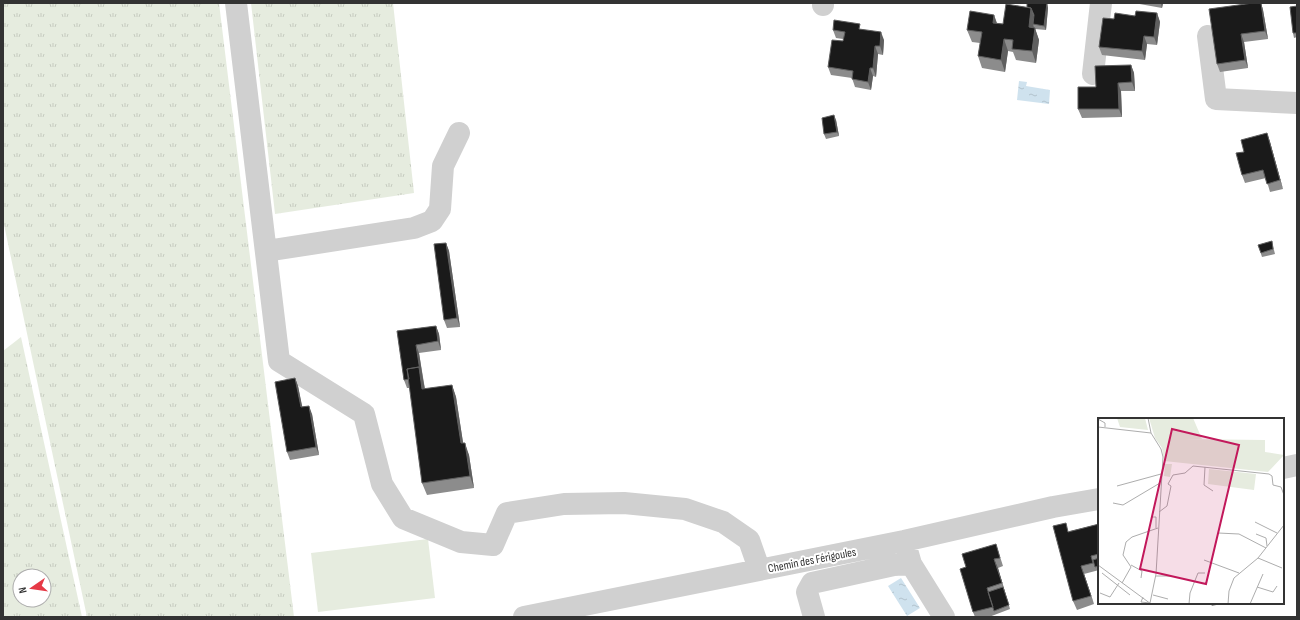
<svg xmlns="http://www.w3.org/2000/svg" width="1300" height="620" font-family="'Sofia Sans Condensed',sans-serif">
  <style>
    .grass { fill: url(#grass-tufts); fill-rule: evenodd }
    .green { fill: #e6ecdf }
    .water { fill: url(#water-ripples) }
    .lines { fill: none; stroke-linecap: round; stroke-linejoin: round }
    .minor { stroke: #d0d0d0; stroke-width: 22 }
    .wall { fill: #8c8c8c }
    .shaded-wall { fill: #5f5f5f }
    .building { fill: #1a1a1a; stroke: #5f5f5f }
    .labels { text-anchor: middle; stroke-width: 4; stroke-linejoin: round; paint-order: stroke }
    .street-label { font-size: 12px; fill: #333; stroke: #fff }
    .inset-road { fill: none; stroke: #adadad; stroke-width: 1 }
    .view { fill: #c2185b; fill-opacity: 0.15; stroke: #c2185b; stroke-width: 2 }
    .inset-edge { fill: none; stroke: #333; stroke-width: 2 }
  </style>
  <defs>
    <pattern id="grass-tufts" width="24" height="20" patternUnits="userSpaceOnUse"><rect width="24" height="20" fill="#e6ecdf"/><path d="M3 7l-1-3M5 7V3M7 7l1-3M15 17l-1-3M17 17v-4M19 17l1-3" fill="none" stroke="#c6cbc0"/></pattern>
    <pattern id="water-ripples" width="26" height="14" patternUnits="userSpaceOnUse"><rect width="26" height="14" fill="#cfe2ee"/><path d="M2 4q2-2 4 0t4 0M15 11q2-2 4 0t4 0" fill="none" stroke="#b2c2cd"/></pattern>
  </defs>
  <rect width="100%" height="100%" fill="#fff"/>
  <path class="grass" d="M3,3H219L294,617H87L3,220Z
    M251,3H393L414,193L275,214Z
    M21,337L82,617H3V351ZM20,576H44V600H20Z"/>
  <path class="green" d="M428,539L435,598L318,612L311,553Z"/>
  <path class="water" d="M1019,81L1027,82L1026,86L1050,90L1049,104L1017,100Z
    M901,578L920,608L907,616L888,586Z"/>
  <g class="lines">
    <path class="minor" d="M236,3L279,361L364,414L382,484L403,518L461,542L493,545L507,513L564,504L624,503L685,509L723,522L749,540L756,560L758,570
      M823,3V5
      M1208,36L1216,99L1297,103
      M1093,74L1101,3
      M266,251L414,228L432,221L440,209L443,166L459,133
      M1283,468L1297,465
      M907,550L911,564L944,617
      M524,617L904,541L1053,507L1099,499
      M814,617L807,592L812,583L894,565L911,564"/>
  </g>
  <path class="wall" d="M1047,3L1048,8L1046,30L1035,29L1039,40L1036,63L1016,60L1013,52L1008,51L1005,72L982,68L978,56L980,43L972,42L967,30L994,15L997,23L1003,24L1027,7Z
    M1134,3H1163L1162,8Z
    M1261,3L1263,10L1268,39L1244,42L1248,68L1220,72L1217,64Z
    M1297,6V37L1294,38L1293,33Z
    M1157,13L1160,22L1157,45L1147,44L1145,60L1102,55L1099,47L1114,19L1135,16Z
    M862,29L884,40L883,55L878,54L876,77L873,76L871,90L855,87L852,78L831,75L828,67L843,41V39L836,38L833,30Z
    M1131,65L1134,73L1135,91H1121L1122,117L1082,118L1078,109L1096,87Z
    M836,120L839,136L826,139L824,134Z
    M1267,133L1270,142L1283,189L1270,192L1266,178L1245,183L1242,175L1244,152Z
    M446,243L449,251L460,327L447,328L444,320Z
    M1258,245L1273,246L1275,254L1262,257Z
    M436,326L439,334L441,350L419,353L425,389L452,385L456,397L463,443L469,455L474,488L427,495L422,483L410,388H407L404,380L397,331Z
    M295,378L298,386L302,407L312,414L319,455L290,460L287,452Z
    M1099,524V570L1084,574L1094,604L1077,610L1073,601L1070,531Z
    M996,544L1003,566L998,568L1010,609L989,617H975L973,612L966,567Z
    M1210,603H1225L1212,606Z"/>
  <path class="shaded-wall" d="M1047,3L1048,8L1046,30L1044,26Z
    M1161,3H1163L1162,8Z
    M1261,3L1263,10L1268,39L1265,31Z
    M1031,8L1035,20L1033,24L1034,28L1029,27Z
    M1157,13L1160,22L1157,45L1154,37Z
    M994,15L998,27L993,23Z
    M1035,28L1039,40L1036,63L1032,51Z
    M881,32L884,40L883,55L880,46Z
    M1241,34L1244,42L1248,68L1245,60Z
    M1144,36L1147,44L1145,60L1142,51Z
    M1004,39L1008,51L1005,72L1001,60Z
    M875,46L878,54L876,77L873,68Z
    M1131,65L1134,73L1135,91L1132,82Z
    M870,68L873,76L871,90L868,82Z
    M1118,83L1121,91L1122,117L1119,109Z
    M834,115L836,120L839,136L837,132Z
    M1267,133L1270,142L1283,189L1280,180Z
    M446,243L449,251L460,327L457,318Z
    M436,326L439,334L441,350L438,341Z
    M416,345L419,353L423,379L420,371Z
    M419,367L423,379L427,401L422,389Z
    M295,378L298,386L304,415L301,407Z
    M452,385L456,397L465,455L461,443Z
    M309,406L312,414L319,455L316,447Z
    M465,443L469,455L474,488L470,476Z
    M994,559L998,568L1010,609L1002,583Z
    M1081,566L1084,574L1094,604L1091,596Z"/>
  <path class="building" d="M1027,3H1047L1044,26L1033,24L1034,15L1031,8L1027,7Z
    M1253,3H1261L1265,31L1241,34L1245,60L1217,64L1209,9Z
    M1006,4L1031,8L1029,27L1035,28L1032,51L1012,49L1013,40L1004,39L1001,60L978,56L982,32L967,30L970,11L994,15L993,23L1003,24Z
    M1297,6V33H1293L1290,7Z
    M1136,11L1157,13L1154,37L1144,36L1142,51L1099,47L1103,18L1114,19L1115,13L1135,16Z
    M834,20L860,24L859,29L881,32L880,46H875L873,68H870L868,82L852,79L853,71L828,67L832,40L843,41L845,32L833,30Z
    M1131,65L1132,82L1118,83L1119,109H1078V87H1096L1095,66Z
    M834,115L837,132L824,134L822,118Z
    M1267,133L1280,180L1267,184L1263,170L1242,175L1236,153L1244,152L1241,140Z
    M1272,241L1273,249L1261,253L1258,245Z
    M446,243L457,318L444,320L434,244Z
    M436,326L438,341L416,345L420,371L419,367L407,369L409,379L404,380L397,331Z
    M419,367L422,389L452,385L461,443H465L470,476L422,483L407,369Z
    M295,378L301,407L309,406L316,447L287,452L275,382Z
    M1066,523L1068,532L1099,524V554L1091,556L1093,563L1081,566L1091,596L1073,601L1053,526Z
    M996,544L1000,558L994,559L1002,583L987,588L993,607L973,612L960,569L966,567L962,554Z
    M1099,558V566L1095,567L1093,560Z
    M1003,587L1009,605L994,611L988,592Z"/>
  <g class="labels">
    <g class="street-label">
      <text transform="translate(812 560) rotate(-11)" y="4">Chemin des Férigoules</text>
    </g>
  </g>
  <g transform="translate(1098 418)">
    <rect width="186" height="186" fill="#fff"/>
    <path d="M19,0H47L50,12L22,9ZM51,0H95L104,21H85L167,22V34L186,37L170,54L66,43L64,30L57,20ZM111,51L158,56L156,72L110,66Z" fill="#e6ecdf"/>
    <path d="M67,46H74L72,59L66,58Z" fill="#e6ecdf"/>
    <path class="inset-road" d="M50,0L53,15L63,31L65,39L58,156L52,185M0,1L7,5V9M0,9L53,15M107,49L106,67L115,73M19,68L63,56M15,85L25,87L62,65M61,94L69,88L73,68L70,66L75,57L87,55L95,48L171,56L174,58L175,67L183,69L186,77M53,99H58V110M157,104L179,115M120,115L141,116L168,130M158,116L168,120L169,128M160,140L184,150M106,142L141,155M0,147L53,186M33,147L44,153L43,160M4,155L32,177M58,158H73M24,165L33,149L25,137L28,124L34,119L60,110M159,169L175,174L179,168M2,175L12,179L21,165M55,177L70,181M45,179L43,184L52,185M91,186L92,175L100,155H107M130,186L131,173L136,160L160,140L186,107M152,186L165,156"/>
    <path class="view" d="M74,11L141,27L108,166L42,151Z"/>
    <rect width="186" height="186" class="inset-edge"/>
  </g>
  <rect width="1300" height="620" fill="none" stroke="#333333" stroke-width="8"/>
  <g transform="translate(32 588) rotate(257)"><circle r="19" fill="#ffffff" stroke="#adadad"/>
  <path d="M0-3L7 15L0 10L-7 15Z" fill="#e63946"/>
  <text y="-6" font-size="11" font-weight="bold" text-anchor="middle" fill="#333333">N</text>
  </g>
</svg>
